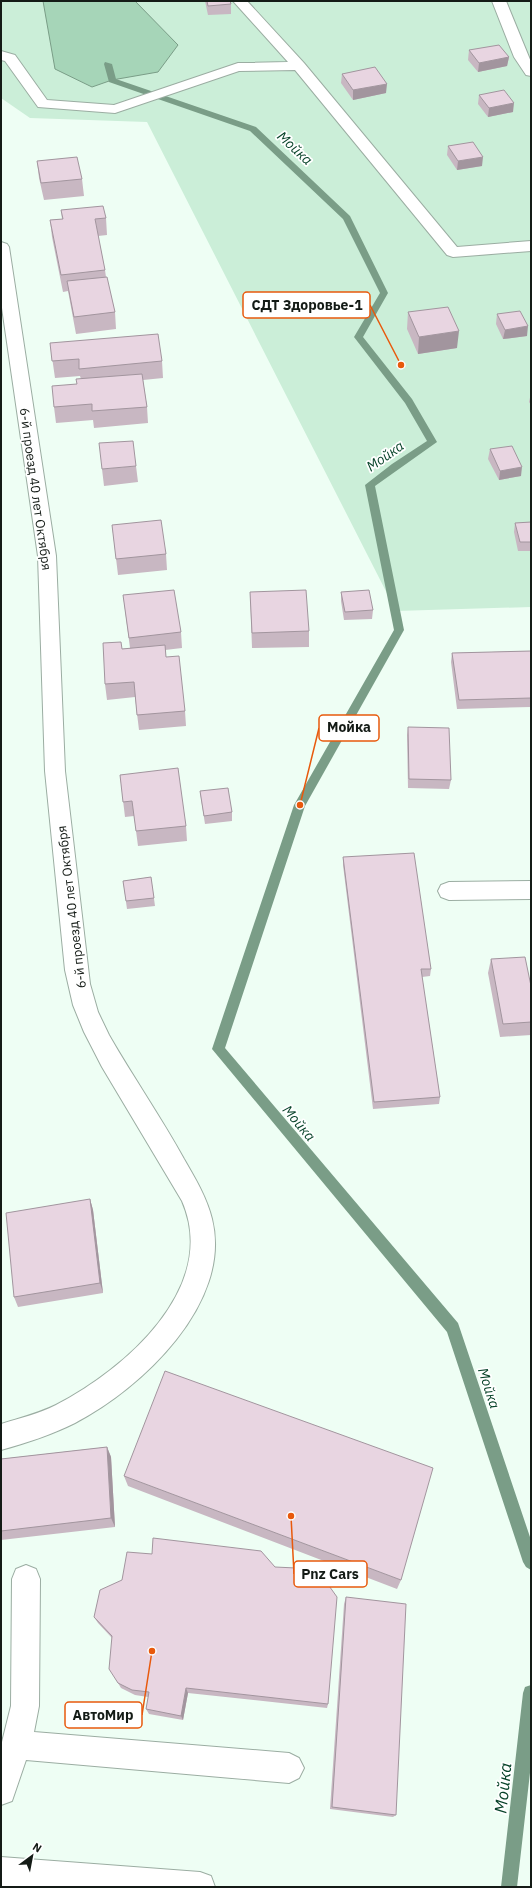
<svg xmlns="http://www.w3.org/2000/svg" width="532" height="1888" font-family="'IBM Plex Sans',sans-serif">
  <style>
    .green { fill: #cbeed8 }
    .water { fill: #a6d5b8; stroke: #7a9d87 }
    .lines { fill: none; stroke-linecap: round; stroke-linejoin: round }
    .stream { fill: #7a9d87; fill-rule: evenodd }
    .lane-casing { stroke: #9bada2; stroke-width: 2 }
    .street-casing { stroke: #9bada2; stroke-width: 2 }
    .lane { fill: #fff; fill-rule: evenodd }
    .street { fill: #fff; fill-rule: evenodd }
    .wall { fill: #c8b7c2 }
    .shaded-wall { fill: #a2959e }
    .building { fill: #e8d5e1; stroke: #a2959e }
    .labels { text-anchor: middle; stroke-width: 3.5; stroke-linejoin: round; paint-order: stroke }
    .street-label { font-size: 13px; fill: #141b16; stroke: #fff }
    .water-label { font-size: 14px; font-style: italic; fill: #074329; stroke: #fff }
    .near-water-label { font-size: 17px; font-style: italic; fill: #074329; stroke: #fff }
    .leader { fill: none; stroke: #e8590c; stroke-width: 1.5 }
    .callout-dot { fill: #e8590c; stroke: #fff; stroke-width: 1.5 }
    .callout { fill: #fff; stroke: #e8590c; stroke-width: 1.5 }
    .callout-label { font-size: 14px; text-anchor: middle; font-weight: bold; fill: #141b16 }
  </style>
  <rect width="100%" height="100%" fill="#eefef4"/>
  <path class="green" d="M1,1H531V607L396,611L147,122L30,118L1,98Z"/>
  <path class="water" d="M43,1H135L178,45L158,72L112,80L92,87L55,69Z"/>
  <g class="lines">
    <path class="stream" d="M105,62L112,64L116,79L256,127L350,216L388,293L363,337L412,399L437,442L375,486L404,630L305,806L225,1048L458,1323L531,1540V1570L526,1567L523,1562L447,1332L212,1049L294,805L394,630L365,485L392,464L427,441L405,403L354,337L380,293L343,219L250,131L109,82L104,64Z
      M531,1685V1764L517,1887H501L523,1693L525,1687Z"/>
    <defs>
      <path id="lane" d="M233,1H247L304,63L457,247L531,241V251L453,257L447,255L295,70L239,71L115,113L38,107L5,61L1,60V51L15,55L47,100L114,105L238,63L288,62Z
        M492,1H506L531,62V76L526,75L514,57Z
        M26,1565L36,1569L40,1579L39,1706L34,1732L289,1753L299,1758L304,1768L299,1778L289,1783L26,1760L12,1801L1,1805V1746L11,1706L12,1579L16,1569Z
        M1,1857L200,1872L211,1876L215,1887H1Z"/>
      <path id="street" d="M1,242L7,244L9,247L56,556L65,771L90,984L98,1012L109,1035C133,1077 161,1117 184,1159C195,1178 207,1198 212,1219C233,1303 141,1389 75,1423C51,1435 26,1443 1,1450V1424C20,1418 38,1414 56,1405C124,1370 220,1288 182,1201L102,1067L84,1032L73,1005L65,970L45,771L38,556L1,301Z
        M531,881V899L449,900L441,897L438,891L441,885L449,882Z"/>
    </defs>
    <use href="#lane" class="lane-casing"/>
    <use href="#street" class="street-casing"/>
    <use href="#lane" class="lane"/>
    <use href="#street" class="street"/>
  </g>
  <path class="wall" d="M205,1H230L231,4V14L208,15Z
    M469,50L509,57L507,66L478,72L468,60Z
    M342,74L386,93L353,100L341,83Z
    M479,95L513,112L488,117L478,104Z
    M448,146L482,166L457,170L447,155Z
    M37,161L82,179L84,196L44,200L39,178Z
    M61,210L106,218L107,235L98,236L105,270L106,277L115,312L116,329L76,334L68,291L63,292L52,237L50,220L62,219Z
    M408,312L457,348L418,354L407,329Z
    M497,314L527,336L503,339L496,324Z
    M50,343L162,361L163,378L143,380L147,407L148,423L94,428L93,420L56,423L54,407L77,384L81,379L80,376L55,378Z
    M531,393V405L529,402Z
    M490,449L521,476L499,480L488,459Z
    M136,466L138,482L104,486L102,469Z
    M531,522V551H518L514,532L515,523Z
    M112,525L166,554L167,570L118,575Z
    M250,592L309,631V647L252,648Z
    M341,592L373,610L372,619L344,620L341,601Z
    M123,595L181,632L182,648L165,650L166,657L185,711L186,726L139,730L135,697L107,700L105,684L122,649L130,648Z
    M531,651V707L457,709L451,662L452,653Z
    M408,727L451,780L449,789L408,788L407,735Z
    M120,775L186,826L187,841L138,846L134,816L125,817Z
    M200,791L232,812V821L205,824L201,799Z
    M343,857L431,969L430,976L422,977L440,1097L439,1104L373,1109L343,865Z
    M151,877L155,906L127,909L123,881Z
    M491,959L531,986V1035L500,1037L488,973Z
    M90,1199L93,1210L103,1293L18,1307L14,1297Z
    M107,1447L111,1457L115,1527L1,1540V1459Z
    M124,1476L401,1580L397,1589L128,1486Z
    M346,1597L396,1815L393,1817L330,1809L344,1604Z
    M94,1617L328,1704L327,1708L188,1693L183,1720L149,1714L146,1709L148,1697L135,1695L121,1688L118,1683L112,1638L98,1623Z"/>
  <path class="shaded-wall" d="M509,57L507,66L478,72L479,63Z
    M387,84L386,93L353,100V90Z
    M514,103L513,112L488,117L489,108Z
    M483,157L482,166L457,170L458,161Z
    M528,326L527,336L503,339L505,330Z
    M459,331L457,348L418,354L419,337Z
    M522,467L521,476L499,480L500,471Z
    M1,630L2,633L1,674Z
    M90,1199L93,1210L103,1293L100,1283Z
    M107,1447L111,1457L115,1527L111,1518Z
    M186,1688L188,1693L183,1720L181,1716Z"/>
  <path class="building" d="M207,1H230L231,4L208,6Z
    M499,45L509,57L479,63L469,50Z
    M375,67L387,84L353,90L342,74Z
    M504,90L514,103L489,108L479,95Z
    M473,142L483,157L458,161L448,146Z
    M77,157L82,179L41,183L37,161Z
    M103,206L106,218L95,219L105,270L61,275L50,220L63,219L61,210Z
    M107,277L115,312L74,317L67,281Z
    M448,307L459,331L419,337L408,312Z
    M520,311L528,326L505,330L497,314Z
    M158,334L162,361L79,369V359L52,361L50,343Z
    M142,374L147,407L92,411V404L54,407L52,386L77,384L76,379Z
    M133,441L136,466L102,469L99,443Z
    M512,446L522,467L500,471L490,449Z
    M161,520L166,554L116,559L112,525Z
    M531,522V542H520L515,523Z
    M174,590L181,632L129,638L123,595Z
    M306,590L309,631L252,633L250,592Z
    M369,590L373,610L345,612L341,592Z
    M121,642L122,649L165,645L166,657L179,656L185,711L137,715L134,682L105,684L103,643Z
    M531,651V698L459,700L452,653Z
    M408,727L449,728L451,780L409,779Z
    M178,768L186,826L136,831L132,801L123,802L120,775Z
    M228,788L232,812L204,816L200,791Z
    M414,853L431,969H421L440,1097L374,1102L343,857Z
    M151,877L154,898L126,901L123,881Z
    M525,957L531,986V1022L503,1024L491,959Z
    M90,1199L100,1283L14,1297L6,1213Z
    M165,1371L433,1468L401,1580L124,1476Z
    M107,1447L111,1518L1,1531V1459Z
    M153,1538L261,1551L275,1567L317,1569L337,1597L328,1704L186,1688L181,1716L146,1709L149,1692L132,1690L118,1683L109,1669L112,1636L94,1617L100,1590L122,1580L127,1552L152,1554Z
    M346,1597L406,1604L396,1815L332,1807Z"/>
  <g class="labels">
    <g class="street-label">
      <text transform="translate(36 489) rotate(82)" y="5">6-й проезд 40 лет Октября</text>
      <text transform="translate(71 907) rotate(-97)" y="5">6-й проезд 40 лет Октября</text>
    </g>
    <g class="water-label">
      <text transform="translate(295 148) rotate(43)" y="5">Мойка</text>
      <text transform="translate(385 456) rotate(-35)" y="5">Мойка</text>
      <text transform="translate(299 1123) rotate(50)" y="5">Мойка</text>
      <text transform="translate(489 1388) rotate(72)" y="5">Мойка</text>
    </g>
    <g class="near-water-label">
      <text transform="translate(503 1788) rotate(-84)" y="6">Мойка</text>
    </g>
  </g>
  <path class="leader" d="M401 365L370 305M300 805L319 728M291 1516L294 1574M152 1651L142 1715"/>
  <g class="callout-dot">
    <circle cx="401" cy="365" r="4"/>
    <circle cx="300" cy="805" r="4"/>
    <circle cx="291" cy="1516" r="4"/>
    <circle cx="152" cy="1651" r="4"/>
  </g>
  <g class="callout">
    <rect x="243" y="292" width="127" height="26" rx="4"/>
    <rect x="319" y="715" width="60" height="26" rx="4"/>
    <rect x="294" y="1561" width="73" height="26" rx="4"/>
    <rect x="65" y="1702" width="77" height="26" rx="4"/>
  </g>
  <g class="callout-label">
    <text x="307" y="310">СДТ Здоровье-1</text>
    <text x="349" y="732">Мойка</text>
    <text x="330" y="1579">Pnz Cars</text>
    <text x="103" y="1720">АвтоМир</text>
  </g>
  <rect width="532" height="1888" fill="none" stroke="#141b16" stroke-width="4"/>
  <g transform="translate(32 1856) rotate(32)" stroke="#ffffff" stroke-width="3" paint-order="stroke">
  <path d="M0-3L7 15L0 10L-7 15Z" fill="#141b16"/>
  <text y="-6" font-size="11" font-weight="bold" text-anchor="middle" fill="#141b16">N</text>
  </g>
</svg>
